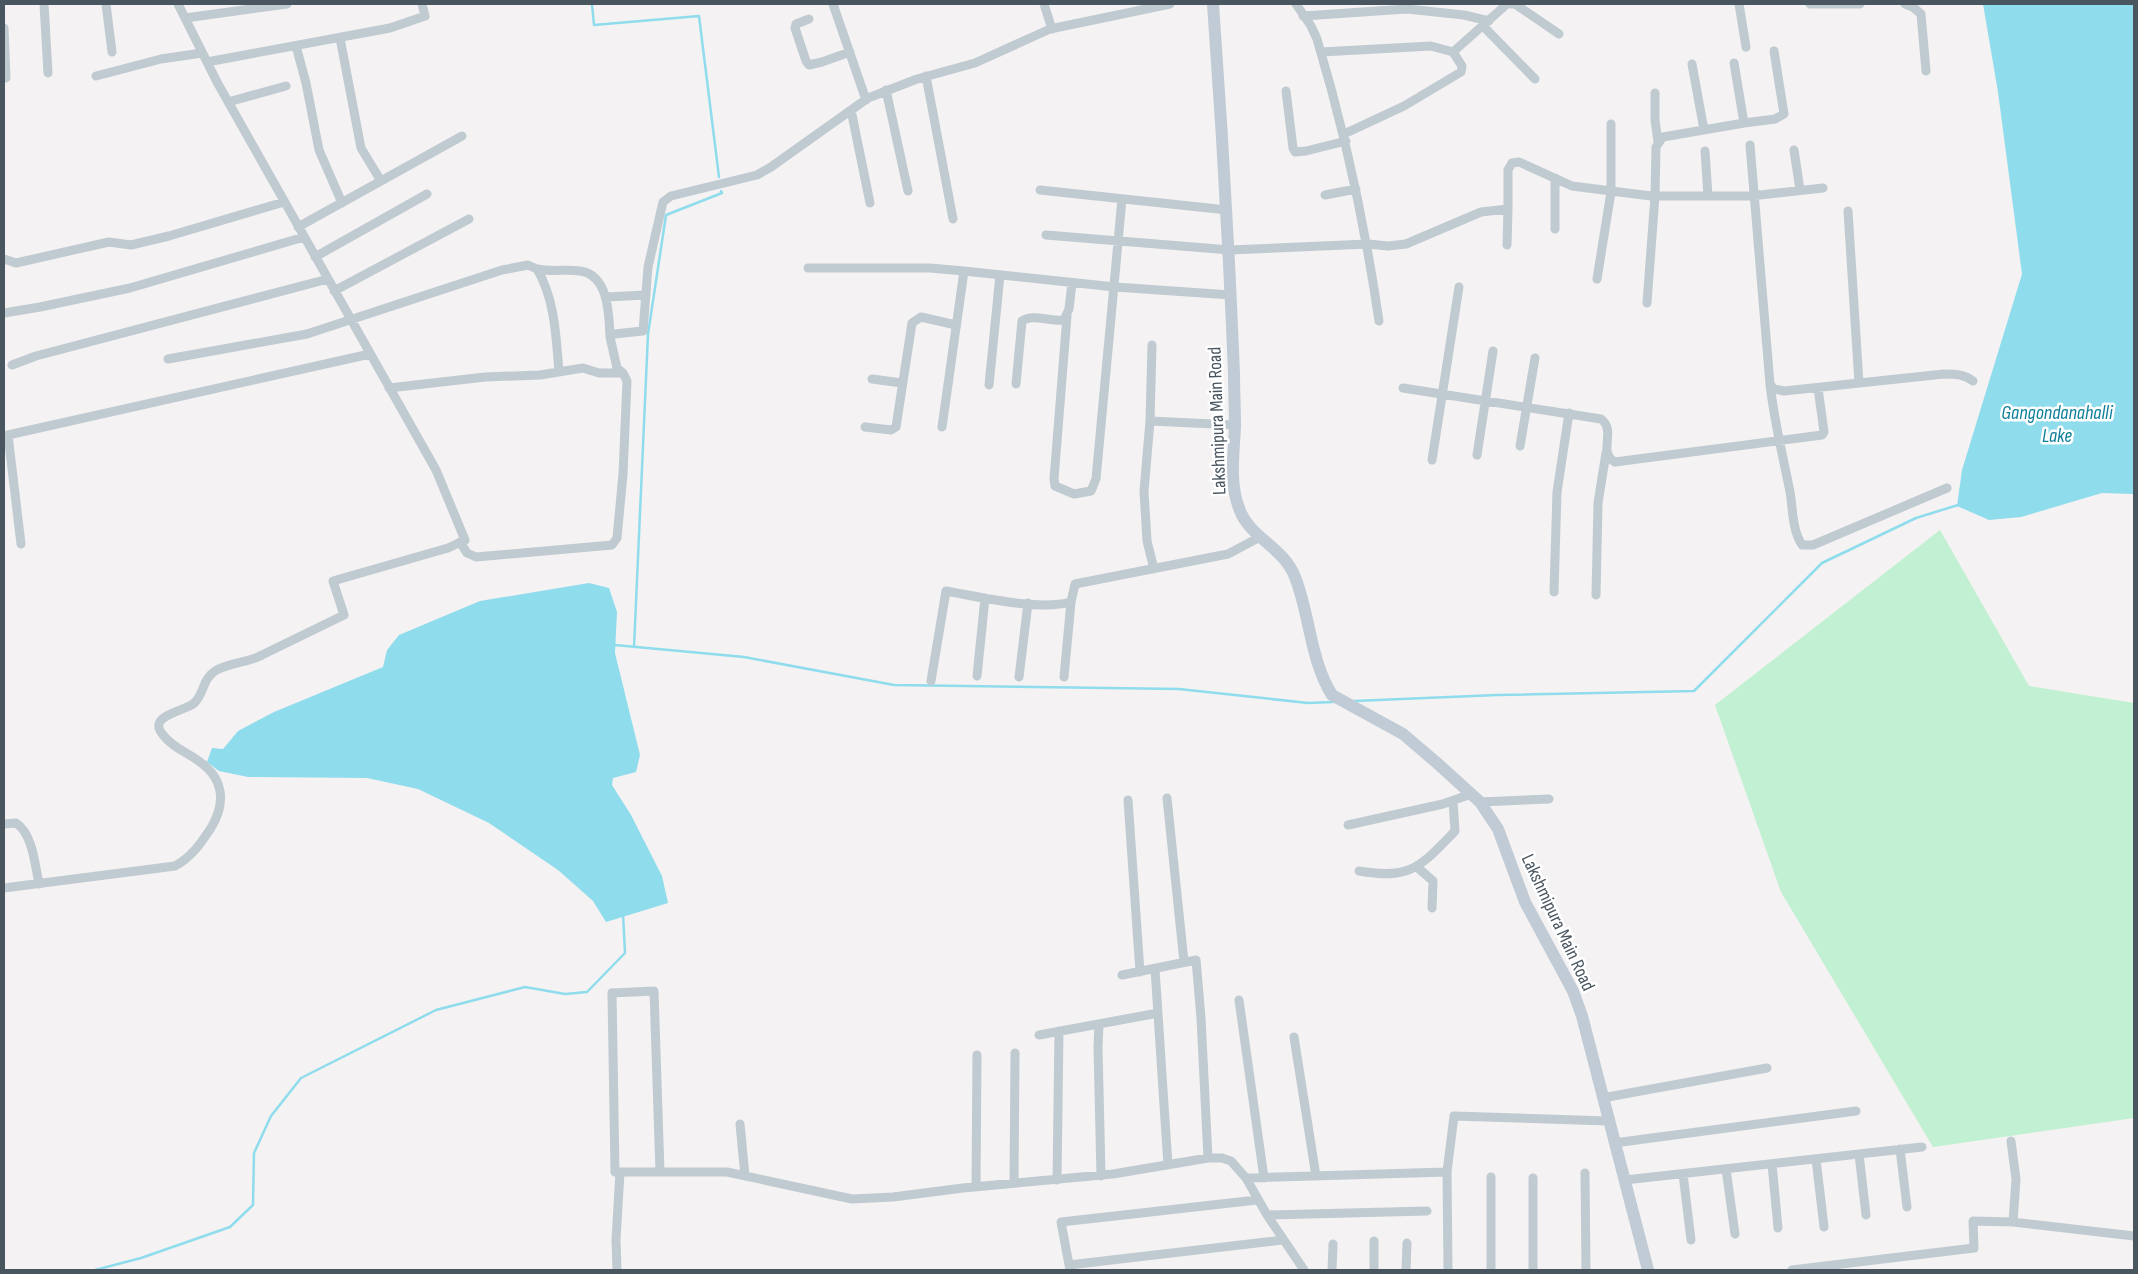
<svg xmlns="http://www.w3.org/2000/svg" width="2138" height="1274" font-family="'Sofia Sans Condensed',sans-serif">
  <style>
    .green { fill: #c2f0d3 }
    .water { fill: #8fdced }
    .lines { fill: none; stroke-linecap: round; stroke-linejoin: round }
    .stream { stroke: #8fdced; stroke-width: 2.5 }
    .minor { stroke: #c0cad1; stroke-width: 9 }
    .secondary { stroke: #c0cbd5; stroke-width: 12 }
    .labels { text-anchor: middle; stroke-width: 5; stroke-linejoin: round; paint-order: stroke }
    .street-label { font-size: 19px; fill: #495660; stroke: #fff }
    .water-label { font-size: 20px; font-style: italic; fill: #0e7f98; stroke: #fff }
  </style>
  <rect width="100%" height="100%" fill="#f4f2f2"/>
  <path class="green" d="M1940,530L2029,686L2134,703V1118L1933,1147L1781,892L1715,705Z"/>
  <path class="water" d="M1983,4H2134V494L2102,493L2021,517L1989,520L1957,506L1962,470L2022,274L1998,92Z
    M589,583L609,588L617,612L615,653L640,755L636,772L613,778L612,785L631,815L662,876L668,903L606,922L593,901L558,870L489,823L418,789L367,778L248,777L219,771L207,762L212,748L223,749L238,731L274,712L383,667L387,650L399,635L480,601Z"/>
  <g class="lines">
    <path class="stream" d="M592,4L594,25L699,16L719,177
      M613,647L615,645L744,657L894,685L1179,689L1308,703L1333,702
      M634,647L648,334L666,215L722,193L721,191
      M1354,701L1497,695L1694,691L1822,563L1916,518L1958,505
      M95,1270L141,1258L230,1227L253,1205L254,1153L271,1116L301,1078L436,1010L525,987L565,994L587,992L625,953L623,914"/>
    <path class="minor" d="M44,4L48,73
      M106,4L112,52
      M833,4L866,100
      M1044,4L1052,29
      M1296,4L1311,26L1317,39C1345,132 1365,225 1379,321
      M1511,4H1515L1559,34
      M1739,4L1746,47
      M1810,4H1860
      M1905,4L1913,7L1921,14L1926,71
      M1303,16L1407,9L1464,15L1489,21
      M185,18L287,4
      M809,19L796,24L795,28L806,61L809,65L822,62L850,52
      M1483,26L1535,79
      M4,28L6,78
      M340,38L361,148L381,181
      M296,46L306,83L319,150L342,203
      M1321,52L1431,46L1453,52L1462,66L1461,72L1404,106L1344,134
      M1453,52L1507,4
      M207,62L390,28L425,16L422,4
      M1692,64L1704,130
      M96,76L161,59L202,53
      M926,76L953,219
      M886,90L908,191
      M1286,91L1293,148L1295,152L1306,151L1346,141
      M1655,93V120L1658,142
      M228,102L286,86
      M851,110L870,203
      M1744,123L1775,119L1784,114L1774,51
      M1750,145L1770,384L1774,389L1784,391L1944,374C1955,374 1964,374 1973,381
      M1794,150L1800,190
      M1705,151L1708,196
      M1555,178V229
      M1040,190L1227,210
      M1325,195L1356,189
      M1848,211L1859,383
      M298,227L462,136
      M1046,235L1230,250L1368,244L1388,246L1406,244L1481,212L1508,209V170L1512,163L1519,162L1572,186L1651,196H1751L1823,188
      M1507,245L1508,209
      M315,257L427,194
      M4,259L16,263L109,242L131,245L169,236L284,202
      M808,268H930L964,271
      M537,269C552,272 566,269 580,271C609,275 609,315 610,337
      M1597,279L1611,192V124
      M334,291L469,219
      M606,297L646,295
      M1647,303L1655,196L1656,147L1663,137L1744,123L1734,63
      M4,313L40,307L130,288L304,237
      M1067,316L1054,479L1055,486L1074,494L1091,491L1096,479L1122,199
      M1152,345L1150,421L1144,491L1147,541L1154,569
      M168,359L307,334L502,270L528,265L537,269C555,299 556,337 559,372
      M12,365L36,356L328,279
      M872,379L902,383
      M1016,384L1022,321C1032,313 1051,322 1064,320L1069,309L1072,283
      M1770,384C1774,421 1783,456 1790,492C1793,509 1792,530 1802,545H1813L1947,488
      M989,385L1000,275
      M389,388L485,377L540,375L583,368L599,373H623
      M1403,388L1601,419C1617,431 1597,452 1615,462L1822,435L1824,432L1818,388
      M1150,421L1235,425
      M865,427L891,430L896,427L912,323L921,317L956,325
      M942,427L964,271L1115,287L1231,295
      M1520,446L1535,358
      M1477,455L1493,351
      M1432,460L1459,287
      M460,542L467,553L476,557L612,545L617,538L623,474L627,381L623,373L617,368L610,337L614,334L643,331L648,267L663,202L671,196L757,175L771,167L868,98L917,79L975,63L1050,29L1170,4
      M21,544L8,435L370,354
      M1554,592L1557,492L1569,413
      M1596,595L1598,503L1606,453
      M977,676L985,598
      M1019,677L1028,603
      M1064,677L1071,602
      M931,681L946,591C980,597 1039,611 1071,602L1075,584L1228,554L1260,537
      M1167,798L1184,962
      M1128,800L1140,972
      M1480,802L1549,799
      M4,824L16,823C33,834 35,866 39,884
      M1348,825L1443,804L1471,794
      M1417,867L1433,881L1432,908
      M1359,871C1411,880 1420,867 1455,831L1453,801
      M4,888L175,866C192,857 201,843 211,828C226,803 224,779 200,762C187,752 173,748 163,735C161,732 158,729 159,725C159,715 184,710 193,704C204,696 202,679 215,671C230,662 248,663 262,655C289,642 317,628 344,615L333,581L448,548L465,540L436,470L217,82L178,4
      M1155,969L1168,1165
      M1122,975L1196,960L1201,1018L1208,1158
      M1239,1000L1264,1178
      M1099,1024L1098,1047L1101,1176
      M1039,1035L1158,1013
      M1294,1037L1316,1176
      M1602,1098L1767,1068
      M740,1124L745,1176
      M1614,1143L1856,1111
      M1900,1149L1907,1207
      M1859,1154L1866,1215
      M1816,1159L1824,1227
      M1772,1164L1778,1228
      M1726,1169L1735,1234
      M660,1172L654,991L612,993L615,1172H727L852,1199L893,1197L963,1188L1113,1174L1208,1158H1222L1231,1161L1246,1178L1267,1215L1304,1270
      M1585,1173L1586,1270
      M1683,1174L1691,1240
      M1491,1177V1270
      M1246,1178L1447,1172
      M1533,1178V1270
      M1057,1180L1059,1031
      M1625,1180L1922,1147
      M1014,1183L1015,1053
      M976,1187L977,1055
      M1267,1215L1427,1211
      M2013,1222L2134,1236
      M1069,1265L1283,1240
      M617,1270L616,1240L620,1172
      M1070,1270L1061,1222L1257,1200
      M1332,1270L1333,1244
      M1374,1270V1241
      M1406,1270L1407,1243
      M1448,1270L1447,1172L1454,1116L1608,1121
      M1792,1270L1974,1248L1973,1221L2013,1222L2016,1179L2011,1141"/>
    <path class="secondary" d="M1213,4C1222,127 1229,250 1234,373C1234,390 1235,408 1235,426C1234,452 1229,483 1239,508C1249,538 1284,547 1295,577C1310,615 1310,660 1332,695L1403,734L1437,763L1480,802L1498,829L1525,902L1573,991L1582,1016L1648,1270"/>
  </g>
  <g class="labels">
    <g class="street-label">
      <text transform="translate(1216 421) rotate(-92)" y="7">Lakshmipura Main Road</text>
      <text transform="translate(1559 922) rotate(65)" y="7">Lakshmipura Main Road</text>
    </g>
    <g class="water-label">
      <text x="2057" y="419">Gangondanahalli<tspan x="2057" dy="23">Lake</tspan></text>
    </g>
  </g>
  <rect width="2138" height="1274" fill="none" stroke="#495660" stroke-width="10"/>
</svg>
